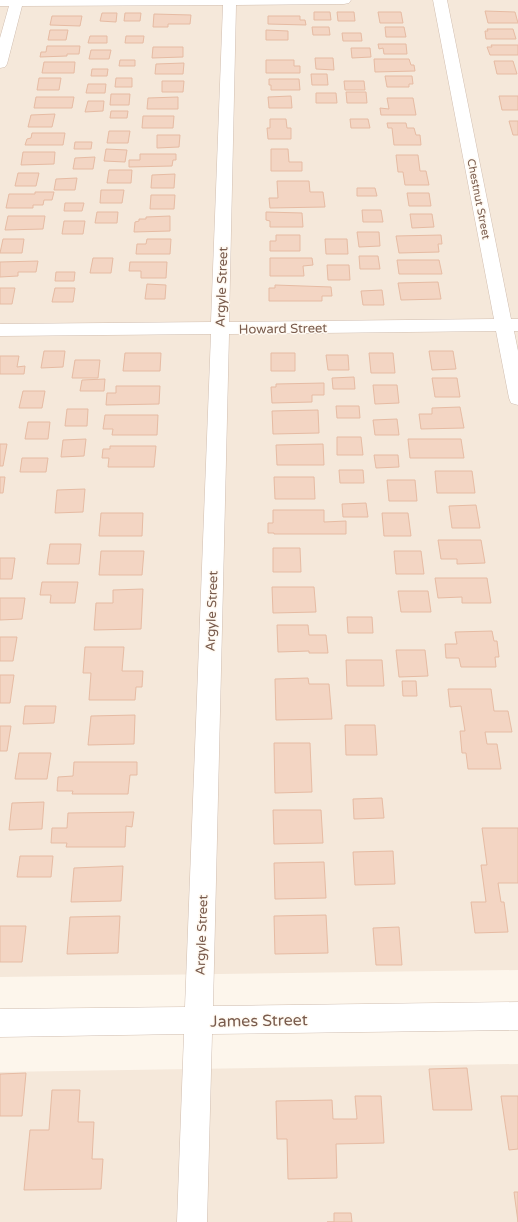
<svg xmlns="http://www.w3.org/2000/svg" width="518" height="1222" font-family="'Varela Round',sans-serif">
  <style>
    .residential { fill: #f5e8da }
    .building { fill: #f3d5c3; stroke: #e6bba3 }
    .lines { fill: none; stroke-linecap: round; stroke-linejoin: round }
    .minor-casing { stroke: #d1beb0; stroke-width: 1 }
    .minor { fill: #fff; fill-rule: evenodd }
    .labels { text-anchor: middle; stroke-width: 3; stroke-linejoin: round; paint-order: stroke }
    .far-street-label { font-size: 11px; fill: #7a5c4d; stroke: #fffaf3 }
    .street-label { font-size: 13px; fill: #7a5c4d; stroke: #fffaf3 }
    .near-street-label { font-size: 16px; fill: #7a5c4d; stroke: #fffaf3 }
  </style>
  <rect width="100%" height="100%" fill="#fdf6ec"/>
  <path class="residential" d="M0,0H518V970L0,977Z
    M518,1064V1222H0V1072Z"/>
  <path class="building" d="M485,11L515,12L518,23H488Z
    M314,12H330L331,20H314Z
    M337,12H354L355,21H338Z
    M378,12H401L403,23H380Z
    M102,13H117L116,22L100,21Z
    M125,13H141L140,21H124Z
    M154,14L191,15L190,24H168V27H153Z
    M52,16H82L80,26L50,25Z
    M268,16H300V20H305L306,25L268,24Z
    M312,27H329L330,35H313Z
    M385,27H404L406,37H386Z
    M487,29H513L516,39H486L485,31H488Z
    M50,30H68L66,40H48Z
    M266,30L288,31V40H266Z
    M342,33H361L362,41H343Z
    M90,36H107V43H88Z
    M126,36H144L143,43H125Z
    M378,44H406L407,54H384L383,48L379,49Z
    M491,45H518V55H490L487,47H492Z
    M47,46H80L79,54H67V56L40,57L41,52H46Z
    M153,47H183V57L152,58Z
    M351,48H370L371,57L352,58Z
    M91,50H111L109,59H89Z
    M315,58H333L334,70L316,69Z
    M374,59H409L411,65H414L415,71L375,72Z
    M120,60H135V66H119Z
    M266,60H294V66H300V73H266Z
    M494,61H513L517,74H497Z
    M44,62H75L74,73H42Z
    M184,63L183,74H155L156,64Z
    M92,69H108L107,76H91Z
    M311,74H327L328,85H312Z
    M385,76H412L413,84H409V87H387Z
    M39,78H61L59,90H37Z
    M116,78H132V87H115Z
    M269,79H299L300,90H271V85H269Z
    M162,81H184L183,92H162Z
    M344,81H364L365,90H345Z
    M88,84H106L105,93H86Z
    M346,92H366L367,103H347Z
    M316,93H336L337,103H316Z
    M111,94H130L129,105H110Z
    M291,96L292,108H269L268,97Z
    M499,96H518V110H502Z
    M36,97H74L72,108H34Z
    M178,97V109H147L148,98Z
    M387,98H413L416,115H381L380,108L389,109Z
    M88,101H104L103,111L85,112Z
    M111,111H128L127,118H110Z
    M55,114L52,127H28L31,115Z
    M143,116H174L173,128H142Z
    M270,119H286L287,128H291V139H268L267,128H270Z
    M350,119H368L370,128H351Z
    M509,121H518V135H513Z
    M387,123H406L407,128H414L416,135H420L421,145H394L392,128H388Z
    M109,131H130L128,143H107Z
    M32,133H65L63,145H25L27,139L31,138Z
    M157,135H180L179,147L157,148Z
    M75,142H92L91,149H74Z
    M106,149L127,150L125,162L104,161Z
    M271,149H288L289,162H302V171H271Z
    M23,152H55L54,164L21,165Z
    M140,154H176V160H173L172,166L129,167V160H140Z
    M396,155H418L420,171H426L429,185H405L403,172H398Z
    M95,157L93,169H73L75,158Z
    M109,170H132L131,183H107Z
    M18,173H39L36,186H15Z
    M175,174L174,188H151L152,175Z
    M77,178L75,190H54L56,179Z
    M277,181H309L310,192H323L325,207L270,208L269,198H278Z
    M357,188H375L377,196H357Z
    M101,190H124L122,203H100Z
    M35,192H54L52,200H44L43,205H33V208H6L9,194H35Z
    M407,193H429L431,206H409Z
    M151,195H175L174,209H150Z
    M65,203H84L82,211H64Z
    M362,210H381L383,222H363Z
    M97,212H118L117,223H95Z
    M266,212L302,213L303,227H270V221L266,220Z
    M410,214H432L434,227L412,228Z
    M8,216H45L43,229L5,230Z
    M170,216V231L134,232L135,222L139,221V219H146V217Z
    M64,221H85L83,234H62Z
    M357,232H379L380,246L359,247Z
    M276,235H300V251H270V241H276Z
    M441,235L442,244H438L439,252L399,253L396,236Z
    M3,239H24L22,253H0Z
    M147,239H171L170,254H136L137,244H146Z
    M325,239H347L348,254H326Z
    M359,256H378L380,269H360Z
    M93,258H113L111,273H90Z
    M270,258H312L313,265L303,266L304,276H270Z
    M397,260H439L442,274H399Z
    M38,261L36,272H18V276L0,277V262Z
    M130,262H167L166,278H141V271H129Z
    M327,265H349L350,280H328Z
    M56,272H75L74,281H55Z
    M438,282L441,299L401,300L398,283Z
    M147,284L166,285L165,299H145Z
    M275,285L331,287L332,296H322V301H269V288H275Z
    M0,288H15L12,304H0Z
    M55,288H75L73,302H52Z
    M382,290L384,305H363L361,291Z
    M44,351H65L63,367L41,368Z
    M429,351H453L456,369L432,370Z
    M125,353H161L160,371H123Z
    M271,353H295V371H271Z
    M369,353H393L395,373H371Z
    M326,355H348L349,370H328Z
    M0,356H19L17,367L25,366L24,374H0Z
    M75,360H100L98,378H72Z
    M354,377L355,389H333L332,378Z
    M432,378H457L460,397H435Z
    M105,379L104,391H80L82,380Z
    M324,383V395H312V402L272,403L271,387H276V384Z
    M373,385H397L399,403L375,404Z
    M116,386H160L159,404L106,405L107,393H116Z
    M23,391H45L42,408H19Z
    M336,406H359L360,418H337Z
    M460,407L464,428L421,429L419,414H432V408Z
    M67,409H88L87,426H65Z
    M318,410L319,433L273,434L272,411Z
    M105,415H158L157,435H112L113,429H103Z
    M397,419L399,435H375L373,420Z
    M28,422H50L48,439H25Z
    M337,437H361L363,455H337Z
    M86,439L84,456L61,457L63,440Z
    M408,439H461L464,458H410Z
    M0,444H7L3,466H0Z
    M323,444L324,465H277L276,445Z
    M110,446H156L154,467H108L109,458H102L103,449H110Z
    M374,455H398L399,467L376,468Z
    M22,458H48L46,472H20Z
    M339,470H363L364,483H340Z
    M435,471H472L475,493H437Z
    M0,477H5L3,493H0Z
    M274,477H314L315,499H275Z
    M387,480H415L417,501H389Z
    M85,489L83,512L55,513L57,490Z
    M366,503L368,517H343L342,504Z
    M476,505L480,528H452L449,506Z
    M273,510H324V522L346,521V534H274V533H268V523H273Z
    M101,513H143L142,536H99Z
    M382,513H408L411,536H384Z
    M438,540H481L485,563L457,564V559H441Z
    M50,544H81L79,564H47Z
    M273,548H300L301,572H273Z
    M101,551H144L142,575H99Z
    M394,551H421L424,574H396Z
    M0,558H15L12,579H0Z
    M435,578H487L491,603H462V597L438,598Z
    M42,582H78L75,603H50L51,595H40Z
    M272,587H314L316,612L273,613Z
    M143,589L141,629L94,630L96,603H113V590Z
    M398,591H428L431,612H401Z
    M0,598H25L22,619L0,620Z
    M347,617H372L373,633H348Z
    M277,625H308L309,635H326L328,653H309V651L278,652Z
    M492,631L494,641H497L499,657H495L496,667H461L459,658H446L445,644H457L455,632Z
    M0,637H17L13,661H0Z
    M85,647H124L122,671H143L142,687H136L135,700H89L91,673H83Z
    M396,650H425L428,676L399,677Z
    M346,660H382L384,686H347Z
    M0,675H14L10,703H0Z
    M308,678L309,684H329L332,719L276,720L275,679Z
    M402,681H416L417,696H403Z
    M448,689H491L494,711H508L512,732H485L487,744H497L501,769H468L466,753H462L460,731H465L461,706L450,707Z
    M25,706H56L54,723L23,724Z
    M135,715L134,744L88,745L91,716Z
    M345,725H375L377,755H346Z
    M0,726H11L7,751H0Z
    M274,743H310L312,792L275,793Z
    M19,753H51L47,779H15Z
    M74,762H137V775H130L128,794H72L73,791H57L58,777L73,776Z
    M382,798L384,818L354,819L353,799Z
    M44,802L42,829L9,830L12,803Z
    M273,810H321L323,843L274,844Z
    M134,812L132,827L126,826L125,847H66L67,843H51L52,828H67L68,813Z
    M482,828H518V883H498L501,902H504L508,932L475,933L471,902H486L481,865H487Z
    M393,851L395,884L355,885L353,852Z
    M20,856H53L51,877H17Z
    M324,862L326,898L275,899L274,863Z
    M123,866L121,901L71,902L74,868Z
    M326,915L328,953L275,954L274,916Z
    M120,916L118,953L67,954L70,917Z
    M0,926H26L22,962H0Z
    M399,927L402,965H376L373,928Z
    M467,1068L472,1110H433L429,1069Z
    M26,1073L22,1116H0V1074Z
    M52,1090H80L78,1122H94L92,1159H103L101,1189L24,1190L30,1130H49Z
    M355,1096H381L384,1143L336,1144L337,1178L288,1179L287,1139H277L276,1101L332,1100L333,1119H357Z
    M501,1096H518V1149L509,1150Z
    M514,1192H518V1222Z
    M334,1213H351L352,1222H327H334Z"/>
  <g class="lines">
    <defs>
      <path id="minor" d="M0,0H351L349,3L344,4L236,5L229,322L494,319L433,0H447L511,319H518V331H514L518,351V405L511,403L509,398L496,331L229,334L213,1006L518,1002V1030L212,1034L207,1222H177L184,1034L0,1037V1009L185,1007L211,334L0,336V324L211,322L223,5L22,6L7,64L5,67L0,68V38L9,6H0Z"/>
    </defs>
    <use href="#minor" class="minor-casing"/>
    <use href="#minor" class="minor"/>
  </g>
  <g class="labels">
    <g class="far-street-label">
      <text transform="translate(479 199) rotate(79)" y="4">Chestnut Street</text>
    </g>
    <g class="street-label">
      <text transform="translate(221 287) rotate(-88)" y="5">Argyle Street</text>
      <text transform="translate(283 328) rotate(-1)" y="5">Howard Street</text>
      <text transform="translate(211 611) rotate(-88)" y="5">Argyle Street</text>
      <text transform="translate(201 935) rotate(-88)" y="5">Argyle Street</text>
    </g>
    <g class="near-street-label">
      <text transform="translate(259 1020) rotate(-1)" y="6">James Street</text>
    </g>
  </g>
</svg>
